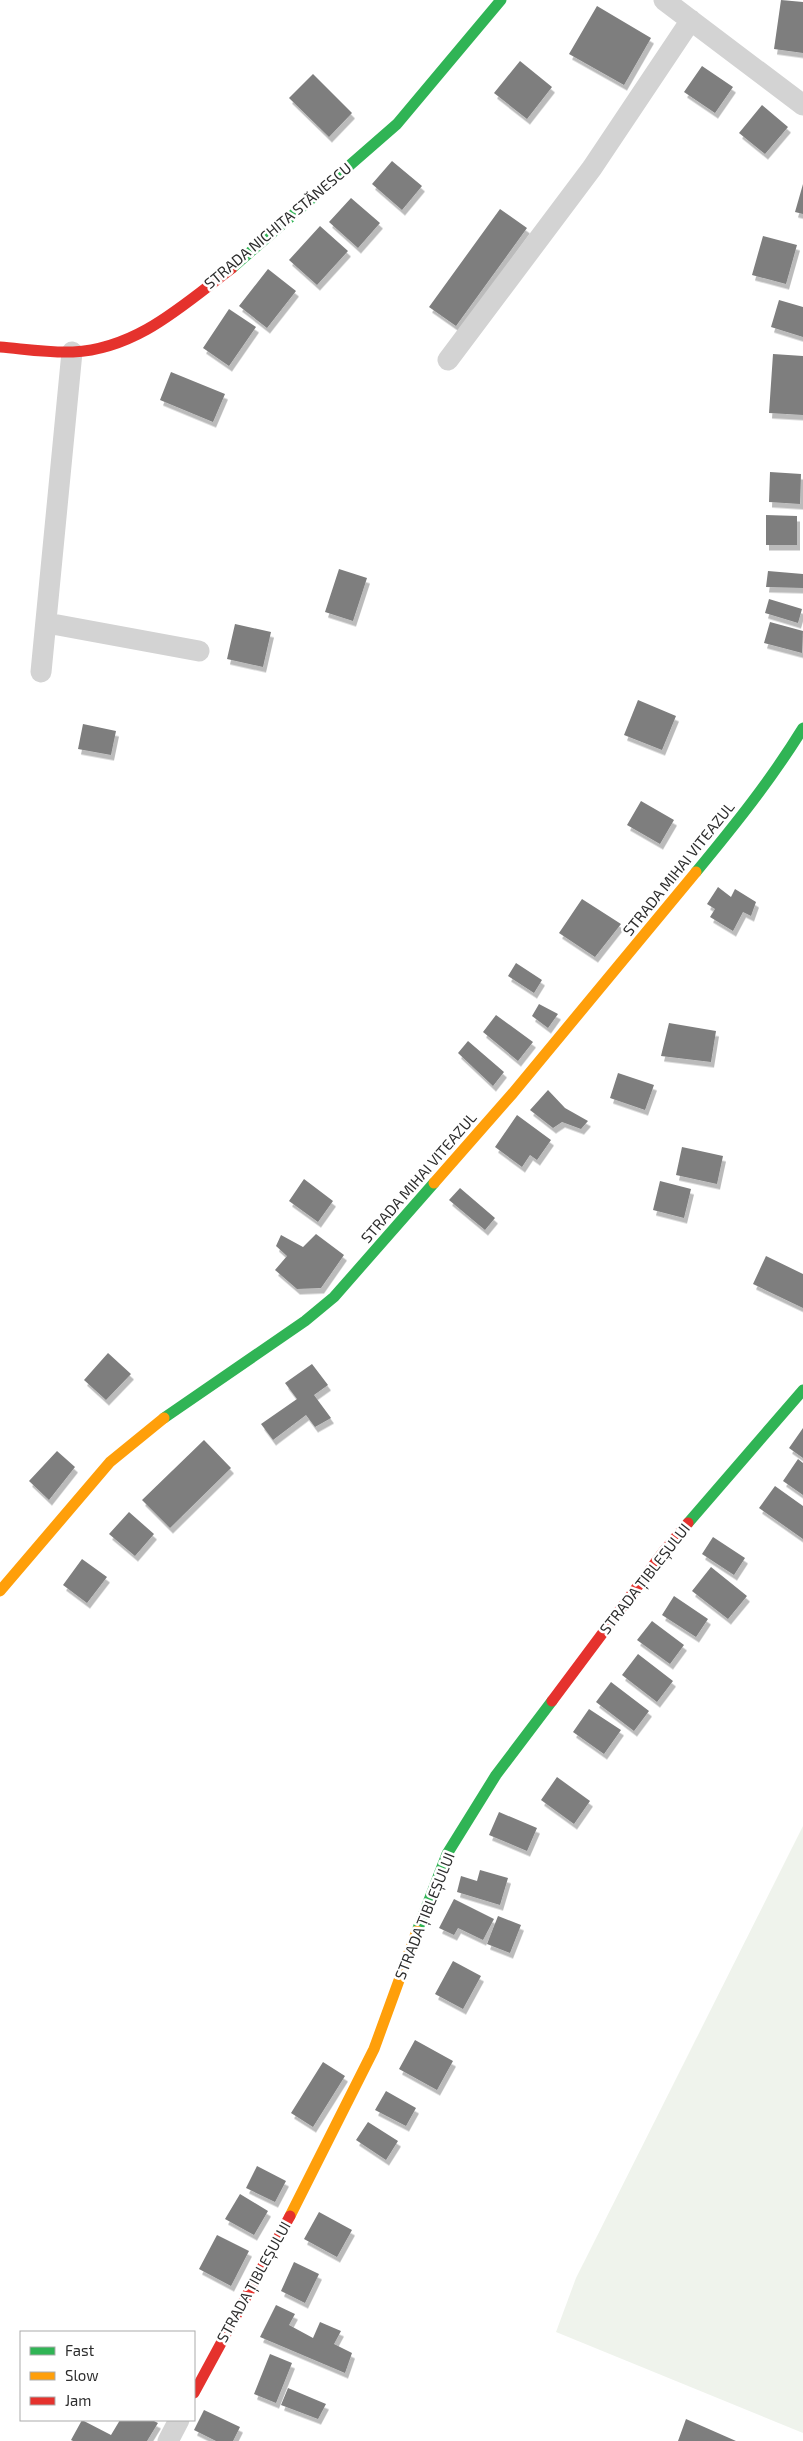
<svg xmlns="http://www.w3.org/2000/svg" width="803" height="2441" font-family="'Exo 2',sans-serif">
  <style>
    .green { fill: #eff3ec }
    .building { fill: #7e7e7e; filter: url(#shadow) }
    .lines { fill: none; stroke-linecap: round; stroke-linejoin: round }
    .street { stroke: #d3d3d3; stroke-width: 21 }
    .fast { stroke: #30b455; stroke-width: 11 }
    .slow { stroke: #ff9f0a; stroke-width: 11 }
    .jam { stroke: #e5322d; stroke-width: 11 }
    .labels { text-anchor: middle; stroke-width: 5; stroke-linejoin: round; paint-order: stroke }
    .street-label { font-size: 15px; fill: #2e2e2e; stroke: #fff }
  </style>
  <defs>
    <filter id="shadow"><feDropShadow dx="3" dy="5.5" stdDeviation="0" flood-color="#0004"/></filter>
  </defs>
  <rect width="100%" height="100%" fill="#fff"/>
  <path class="green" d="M803,1826V2433L556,2332L576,2278Z"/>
  <path class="building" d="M781,0L803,2V53L774,49Z
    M597,6L651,38L624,85L569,54Z
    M520,61L552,87L527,119L494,93Z
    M702,66L733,87L715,113L684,92Z
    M313,74L352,113L329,137L289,98Z
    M762,105L788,127L765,154L739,133Z
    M392,161L422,186L402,210L372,184Z
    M803,184V214L795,212Z
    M351,198L380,223L358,248L329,222Z
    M500,209L527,228L456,326L429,307Z
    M320,226L348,251L317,285L289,260Z
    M763,236L797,245L786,284L752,275Z
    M268,269L296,291L267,328L239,306Z
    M779,300L803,307V337L771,327Z
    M229,309L256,327L229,366L203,348Z
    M773,354L803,356V415L769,413Z
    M171,372L225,394L213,422L160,400Z
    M770,472L801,474L800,504L769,502Z
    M766,515L797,516V545H766Z
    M339,569L367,578L353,621L325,612Z
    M768,571L803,574V588L766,587Z
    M769,599L802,609L798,623L765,613Z
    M770,622L803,631L802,653L764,643Z
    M235,624L271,632L263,667L227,659Z
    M638,700L676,716L662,750L624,735Z
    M83,724L116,731L111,755L78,749Z
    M641,801L674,820L660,844L627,825Z
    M718,887L731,897L735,889L756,902L751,916L743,912L733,931L710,917L715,909L707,904Z
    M582,899L621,924L595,957L559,933Z
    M516,963L542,980L534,993L508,976Z
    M539,1004L558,1014L548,1028L532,1016Z
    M496,1015L533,1042L518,1061L483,1032Z
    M669,1023L716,1031L711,1062L661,1056Z
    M468,1041L504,1072L493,1086L458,1053Z
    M618,1073L654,1085L645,1110L610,1098Z
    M548,1090L565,1108L588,1121L581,1129L562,1122L553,1128L530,1110Z
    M517,1115L551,1140L537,1160L530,1155L522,1167L495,1147Z
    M682,1147L723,1156L717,1184L676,1175Z
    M304,1179L333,1201L318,1222L289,1201Z
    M660,1181L691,1189L684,1218L653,1210Z
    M460,1188L495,1218L485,1230L449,1200Z
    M316,1234L344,1255L321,1288L297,1289L275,1270L287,1256L276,1246L281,1235L303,1247Z
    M766,1256L803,1274V1308L753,1284Z
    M108,1353L131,1374L106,1400L84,1380Z
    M312,1364L328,1385L314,1395L331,1418L315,1427L306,1415L273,1440L261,1424L297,1399L285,1383Z
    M803,1428V1458L789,1448Z
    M204,1440L231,1468L170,1528L142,1500Z
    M57,1451L75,1467L49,1500L29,1481Z
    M798,1459L803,1463V1495L783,1481Z
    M775,1486L803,1506V1539L759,1508Z
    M129,1512L154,1534L135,1556L109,1534Z
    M713,1537L745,1558L734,1575L702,1554Z
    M82,1559L107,1577L87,1603L63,1585Z
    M711,1567L747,1596L728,1619L692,1591Z
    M674,1596L708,1619L696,1637L662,1615Z
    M652,1621L684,1645L670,1664L637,1640Z
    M638,1654L673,1681L657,1702L622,1675Z
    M611,1682L649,1711L634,1731L596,1702Z
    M589,1709L621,1730L604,1754L573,1732Z
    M557,1777L590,1801L574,1824L541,1800Z
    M499,1812L537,1828L527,1851L489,1835Z
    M480,1870L508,1878L500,1905L457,1892L461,1876L477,1881Z
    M454,1899L494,1919L483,1940L458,1928L454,1935L439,1928Z
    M498,1916L521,1925L510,1953L487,1944Z
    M453,1961L481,1976L463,2009L435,1994Z
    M415,2040L453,2061L437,2090L399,2069Z
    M323,2062L345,2076L313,2127L291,2113Z
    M386,2091L416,2108L406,2126L375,2110Z
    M368,2122L398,2141L386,2160L356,2140Z
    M257,2166L286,2181L275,2202L246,2188Z
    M240,2194L268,2211L254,2235L225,2219Z
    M319,2212L352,2230L337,2257L304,2239Z
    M217,2235L249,2251L231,2286L199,2269Z
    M294,2262L319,2274L305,2303L281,2291Z
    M276,2305L295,2314L289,2325L313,2338L320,2322L341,2331L334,2344L352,2353L345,2373L260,2337Z
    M270,2354L292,2363L276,2403L254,2394Z
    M288,2388L326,2404L318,2419L281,2405Z
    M204,2410L240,2427L233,2441H216L194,2430Z
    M686,2419L736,2441H678Z
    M82,2420L111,2435L120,2420H152L158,2423L147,2441H73L71,2440Z"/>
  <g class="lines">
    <path class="street" d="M664,0L803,105
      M448,360L592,168L691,20
      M47,623L199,651
      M41,672L72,352
      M168,2441L179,2420"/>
    <path class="fast" d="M232,268L397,124L501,0
      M696,872C734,826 771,780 803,728
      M164,1418L305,1321L334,1297L434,1183
      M688,1523L803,1390
      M417,1931L447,1854L496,1775L552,1701"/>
    <path class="slow" d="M434,1183L513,1093L696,872
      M0,1591L110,1462L164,1418
      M290,2216L374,2049L417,1931"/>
    <path class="jam" d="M0,347C24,349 49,353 73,352C137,349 183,305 232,268
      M552,1701L664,1551L688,1523
      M194,2393L290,2216"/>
  </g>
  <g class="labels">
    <g class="street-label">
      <text transform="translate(278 226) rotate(-40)" y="5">STRADA NICHITA STĂNESCU</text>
      <text transform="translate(679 869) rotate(-51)" y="5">STRADA MIHAI VITEAZUL</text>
      <text transform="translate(419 1178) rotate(-49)" y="5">STRADA MIHAI VITEAZUL</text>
      <text transform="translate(645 1579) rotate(-52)" y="5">STRADA ȚIBLEȘULUI</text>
      <text transform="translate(425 1916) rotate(-68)" y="5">STRADA ȚIBLEȘULUI</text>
      <text transform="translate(254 2282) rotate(-61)" y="5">STRADA ȚIBLEȘULUI</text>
    </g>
  </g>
  <rect x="20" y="2331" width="175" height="90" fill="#ffffff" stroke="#ababab"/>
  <rect x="30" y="2347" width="25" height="8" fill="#30b455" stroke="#ababab"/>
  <text x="65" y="2356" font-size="15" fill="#2e2e2e">Fast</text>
  <rect x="30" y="2372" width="25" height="8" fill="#ff9f0a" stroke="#ababab"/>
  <text x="65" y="2381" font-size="15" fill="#2e2e2e">Slow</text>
  <rect x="30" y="2397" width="25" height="8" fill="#e5322d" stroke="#ababab"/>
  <text x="65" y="2406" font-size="15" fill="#2e2e2e">Jam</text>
</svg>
